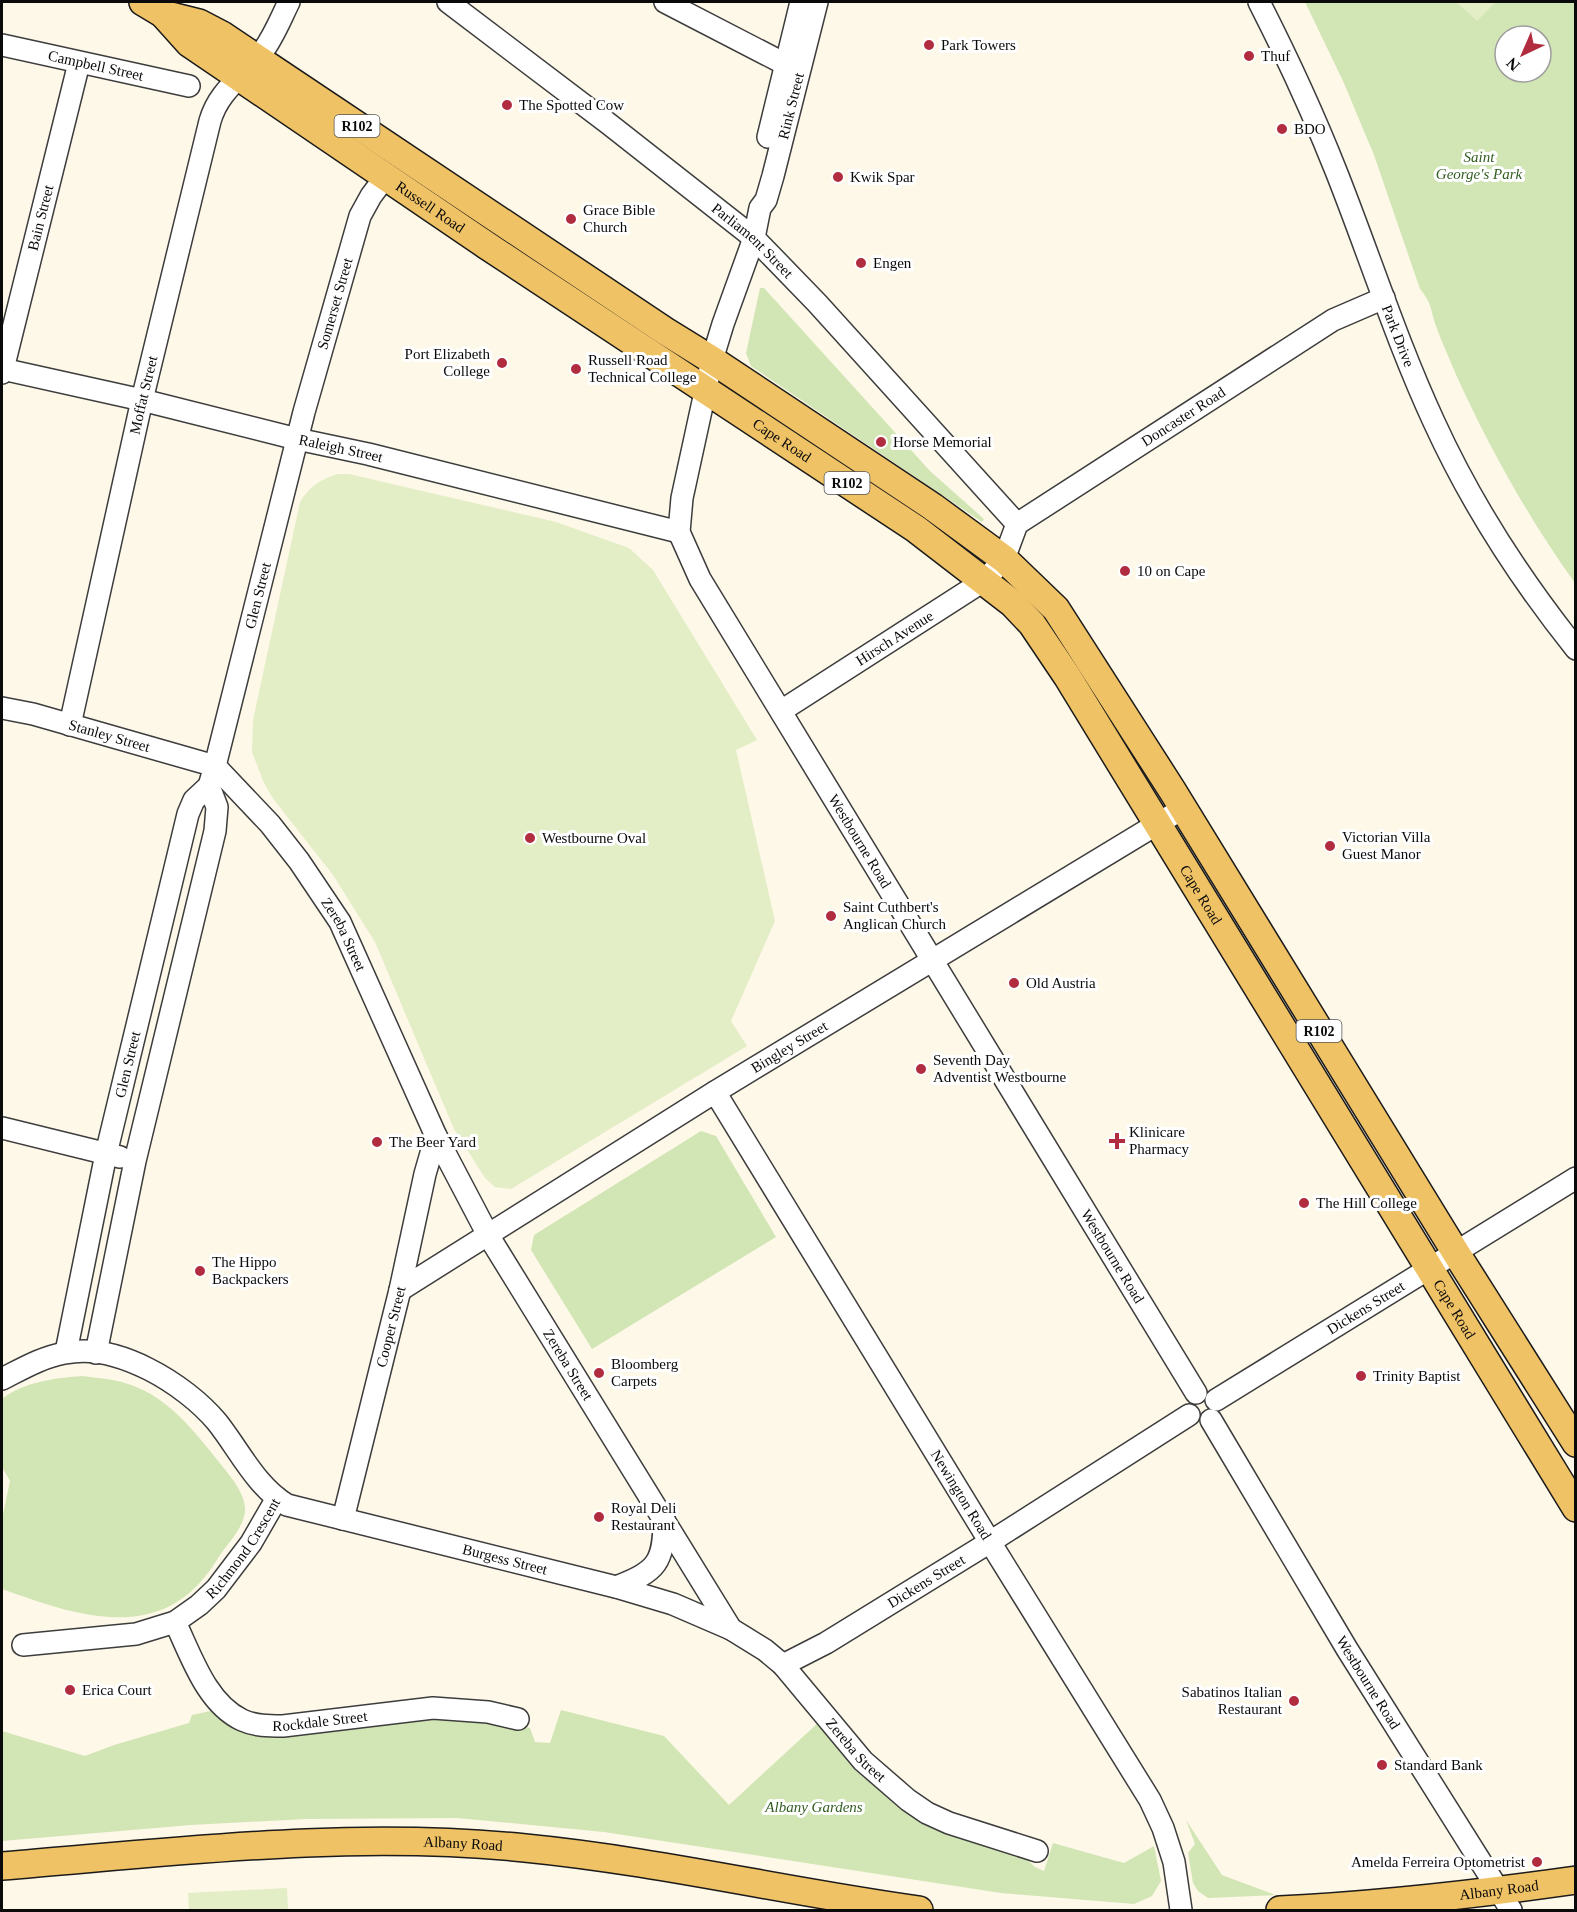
<svg xmlns="http://www.w3.org/2000/svg" width="1577" height="1912" font-family="Georgia,serif">
  <style>
    .green { fill: #d2e5b5; fill-rule: evenodd }
    .pitch { fill: #e3edc6 }
    .lines { fill: none; stroke-linecap: round; stroke-linejoin: round }
    .minor-casing { stroke: #3d3d3d; stroke-width: 24 }
    .major-casing { stroke: #1b1b1b; stroke-width: 30 }
    .minor { stroke: #fff; stroke-width: 21 }
    .major { stroke: #f0c266; stroke-width: 27 }
    .poi-dot { fill: #b02c3e; stroke: #fff; stroke-width: 2 }
    .labels { text-anchor: middle; stroke-width: 6; stroke-linejoin: round; paint-order: stroke }
    .shield { fill: #fff; stroke: #545454; stroke-width: 1.5 }
    .shield-label { font-size: 14px; font-weight: bold; fill: #0a0a0a }
    .poi-label { font-size: 15px; fill: #0a0a0a; stroke: #fff; text-anchor: start }
    .street-label { font-size: 15px; fill: #0a0a0a; stroke: #fff }
    .park-label { font-size: 15px; font-style: italic; fill: #325d20; stroke: #fff }
  </style>
  <rect width="100%" height="100%" fill="#fef8e8"/>
  <path class="green" d="M1305,2H1575V583C1529,519 1490,449 1457,377C1450,360 1442,343 1436,326C1430,309 1433,305 1420,289L1374,155L1343,81ZM1505,36H1541V72H1505Z
    M760,288H764L930,471L984,519L982,522L751,366L746,353Z
    M701,1131L716,1136L776,1237L592,1349L531,1250L534,1235Z
    M82,1376C98,1378 115,1379 131,1385C169,1398 194,1431 219,1462C229,1475 244,1491 245,1508C246,1525 229,1542 220,1555C215,1563 210,1571 204,1578C150,1644 67,1612 2,1589V1519L10,1481L2,1467V1399C23,1382 55,1378 82,1376Z
    M215,1710L225,1719L432,1715L476,1718L530,1728L535,1742L550,1743L561,1710L664,1736L729,1805L819,1722L878,1789L894,1803L912,1814L1020,1853L1035,1867L1044,1871L1053,1843L1124,1863L1154,1846L1161,1881L1152,1896L1134,1904L1001,1893L604,1832L457,1818L306,1819L191,1825L2,1841V1731L85,1756L114,1745L189,1723L192,1715Z
    M1186,1820L1222,1875L1275,1895L1208,1898L1198,1891L1193,1883L1188,1853L1195,1844Z"/>
  <path class="pitch" d="M1456,2H1496L1477,21Z
    M337,474H349L556,522L629,548L653,570L757,740L736,750L775,921L731,1021L747,1046L511,1189L495,1187L485,1178L454,1129L375,942L333,875L274,800L264,783L252,752L253,720L300,502C310,486 320,480 337,474Z
    M287,1888L288,1910H189L188,1893Z"/>
  <g class="lines">
    <defs>
      <g id="minor">
        <path id="s1" d="M448,2L609,124L754,238L817,303L1017,524"/>
        <path d="M665,2L785,64L796,68"/>
        <path id="s2" d="M817,2L773,176L766,200L760,208L754,238L723,324L712,360L682,498L679,532L700,579L1196,1393"/>
        <path id="s3" d="M1259,2C1287,57 1313,113 1336,171C1369,254 1396,340 1434,422C1471,503 1520,579 1576,649"/>
        <path id="s4" d="M2,45L189,86"/>
        <path d="M768,137L801,2"/>
        <path id="s5" d="M2,369L142,400L297,439L368,454L679,532"/>
        <path id="s6" d="M2,373L79,63"/>
        <path id="s7" d="M2,708L33,714L215,766L270,824L299,861L340,922L436,1136L488,1235L731,1629L765,1650L783,1665L863,1761L908,1800L927,1813L949,1823L1037,1851"/>
        <path id="s8" d="M781,711L985,580L1004,559L1017,524L1333,320L1384,298"/>
        <path id="s9" d="M70,725L142,400L210,121C219,90 242,78 260,55C273,39 280,20 289,2"/>
        <path id="s10" d="M715,1092L990,1542L1150,1800L1163,1828L1174,1862L1181,1910"/>
        <path d="M2,1128L120,1157"/>
        <path id="s11" d="M400,1290L715,1092L1182,809"/>
        <path id="s12" d="M66,1352L106,1154L188,814L194,800L209,786L215,766L304,412L360,216L371,196L386,176"/>
        <path d="M96,1353L135,1161L215,831L217,807L209,786"/>
        <path id="s13" d="M2,1379C22,1369 42,1357 65,1353C117,1342 185,1384 217,1422C240,1451 255,1485 287,1505L616,1587L673,1604L731,1629"/>
        <path id="s14" d="M1216,1400L1576,1178"/>
        <path id="s15" d="M1211,1420L1347,1649L1511,1910"/>
        <path id="s16" d="M343,1519L400,1290L425,1174L436,1136"/>
        <path d="M616,1587C657,1571 664,1563 664,1519"/>
        <path id="s17" d="M175,1622C191,1655 206,1703 242,1720C255,1726 269,1726 283,1726L433,1708L488,1712L518,1719"/>
        <path id="s18" d="M23,1645L136,1634L175,1622L199,1605L216,1589L251,1543L277,1498"/>
        <path id="s19" d="M783,1665L826,1643L990,1542L1189,1415"/>
      </g>
      <g id="major">
        <path id="s20" d="M143,2L163,14L189,43L486,245L916,529L1012,603L1032,624L1067,676L1576,1508"/>
        <path d="M163,14L199,23L222,35L665,331L712,360L933,507L1004,559L1056,609L1172,790L1456,1253L1576,1443"/>
        <path id="s21" d="M2,1866C175,1852 351,1830 525,1848C658,1861 788,1892 919,1910"/>
        <path id="s22" d="M1280,1910C1379,1905 1477,1894 1576,1880"/>
      </g>
    </defs>
    <use href="#minor" class="minor-casing"/>
    <use href="#major" class="major-casing"/>
    <use href="#minor" class="minor"/>
    <use href="#major" class="major"/>
  </g>
  <g class="poi-dot">
    <circle cx="929" cy="45" r="6"/>
    <circle cx="1249" cy="56" r="6"/>
    <circle cx="507" cy="105" r="6"/>
    <circle cx="1282" cy="129" r="6"/>
    <circle cx="838" cy="177" r="6"/>
    <circle cx="571" cy="219" r="6"/>
    <circle cx="861" cy="263" r="6"/>
    <circle cx="502" cy="363" r="6"/>
    <circle cx="576" cy="369" r="6"/>
    <circle cx="881" cy="442" r="6"/>
    <circle cx="1125" cy="571" r="6"/>
    <circle cx="530" cy="838" r="6"/>
    <circle cx="1330" cy="846" r="6"/>
    <circle cx="831" cy="916" r="6"/>
    <circle cx="1014" cy="983" r="6"/>
    <circle cx="921" cy="1069" r="6"/>
    <path d="M1114 1132h6v6h6v6h-6v6h-6v-6h-6v-6h6z"/>
    <circle cx="377" cy="1142" r="6"/>
    <circle cx="1304" cy="1203" r="6"/>
    <circle cx="200" cy="1271" r="6"/>
    <circle cx="599" cy="1373" r="6"/>
    <circle cx="1361" cy="1376" r="6"/>
    <circle cx="599" cy="1517" r="6"/>
    <circle cx="70" cy="1690" r="6"/>
    <circle cx="1294" cy="1701" r="6"/>
    <circle cx="1382" cy="1765" r="6"/>
    <circle cx="1537" cy="1862" r="6"/>
  </g>
  <g class="labels">
    <g class="shield">
      <rect x="334.5" y="115" width="45" height="22" rx="4.5"/>
      <rect x="824.5" y="472" width="45" height="22" rx="4.5"/>
      <rect x="1296.5" y="1020" width="45" height="22" rx="4.5"/>
    </g>
    <g class="shield-label">
      <text x="357" y="131">R102</text>
      <text x="847" y="488">R102</text>
      <text x="1319" y="1036">R102</text>
    </g>
    <g class="poi-label">
      <text x="941" y="50">Park Towers</text>
      <text x="1261" y="61">Thuf</text>
      <text x="519" y="110">The Spotted Cow</text>
      <text x="1294" y="134">BDO</text>
      <text x="850" y="182">Kwik Spar</text>
      <text x="583" y="215">Grace Bible<tspan x="583" dy="17">Church</tspan></text>
      <text x="873" y="268">Engen</text>
      <text x="490" y="359" text-anchor="end">Port Elizabeth<tspan x="490" dy="17">College</tspan></text>
      <text x="588" y="365">Russell Road<tspan x="588" dy="17">Technical College</tspan></text>
      <text x="893" y="447">Horse Memorial</text>
      <text x="1137" y="576">10 on Cape</text>
      <text x="1342" y="842">Victorian Villa<tspan x="1342" dy="17">Guest Manor</tspan></text>
      <text x="542" y="843">Westbourne Oval</text>
      <text x="843" y="912">Saint Cuthbert's<tspan x="843" dy="17">Anglican Church</tspan></text>
      <text x="1026" y="988">Old Austria</text>
      <text x="933" y="1065">Seventh Day<tspan x="933" dy="17">Adventist Westbourne</tspan></text>
      <text x="1129" y="1137">Klinicare<tspan x="1129" dy="17">Pharmacy</tspan></text>
      <text x="389" y="1147">The Beer Yard</text>
      <text x="1316" y="1208">The Hill College</text>
      <text x="212" y="1267">The Hippo<tspan x="212" dy="17">Backpackers</tspan></text>
      <text x="611" y="1369">Bloomberg<tspan x="611" dy="17">Carpets</tspan></text>
      <text x="1373" y="1381">Trinity Baptist</text>
      <text x="611" y="1513">Royal Deli<tspan x="611" dy="17">Restaurant</tspan></text>
      <text x="82" y="1695">Erica Court</text>
      <text x="1282" y="1697" text-anchor="end">Sabatinos Italian<tspan x="1282" dy="17">Restaurant</tspan></text>
      <text x="1394" y="1770">Standard Bank</text>
      <text x="1525" y="1867" text-anchor="end">Amelda Ferreira Optometrist</text>
    </g>
    <g class="street-label">
      <text dy="5" stroke="none"><textPath href="#s4" startOffset="96">Campbell Street</textPath></text>
      <text transform="translate(791 106) rotate(-76)" y="5">Rink Street</text>
      <text dy="5" stroke="none"><textPath href="#s20" startOffset="354">Russell Road</textPath></text>
      <text dy="5" stroke="none"><textPath href="#s6" startOffset="160">Bain Street</textPath></text>
      <text dy="5" stroke="none"><textPath href="#s1" startOffset="387">Parliament Street</textPath></text>
      <text dy="5" stroke="none"><textPath href="#s12" startOffset="1086">Somerset Street</textPath></text>
      <text dy="5" stroke="none"><textPath href="#s3" startOffset="362">Park Drive</textPath></text>
      <text dy="5" stroke="none"><textPath href="#s9" startOffset="338">Moffat Street</textPath></text>
      <text dy="5" stroke="none"><textPath href="#s8" startOffset="506">Doncaster Road</textPath></text>
      <text dy="5" stroke="none"><textPath href="#s20" startOffset="776">Cape Road</textPath></text>
      <text dy="5" stroke="none"><textPath href="#s5" startOffset="348">Raleigh Street</textPath></text>
      <text dy="5" stroke="none"><textPath href="#s12" startOffset="784">Glen Street</textPath></text>
      <text dy="5" stroke="none"><textPath href="#s8" startOffset="135">Hirsch Avenue</textPath></text>
      <text dy="5" stroke="none"><textPath href="#s7" startOffset="111">Stanley Street</textPath></text>
      <text dy="5" stroke="none"><textPath href="#s2" startOffset="908">Westbourne Road</textPath></text>
      <text dy="5" stroke="none"><textPath href="#s20" startOffset="1406">Cape Road</textPath></text>
      <text dy="5" stroke="none"><textPath href="#s7" startOffset="434">Zereba Street</textPath></text>
      <text dy="5" stroke="none"><textPath href="#s11" startOffset="459">Bingley Street</textPath></text>
      <text dy="5" stroke="none"><textPath href="#s12" startOffset="294">Glen Street</textPath></text>
      <text dy="5" stroke="none"><textPath href="#s2" startOffset="1394">Westbourne Road</textPath></text>
      <text dy="5" stroke="none"><textPath href="#s14" startOffset="176">Dickens Street</textPath></text>
      <text dy="5" stroke="none"><textPath href="#s20" startOffset="1892">Cape Road</textPath></text>
      <text dy="5" stroke="none"><textPath href="#s16" startOffset="198">Cooper Street</textPath></text>
      <text dy="5" stroke="none"><textPath href="#s7" startOffset="920">Zereba Street</textPath></text>
      <text dy="5" stroke="none"><textPath href="#s10" startOffset="472">Newington Road</textPath></text>
      <text dy="5" stroke="none"><textPath href="#s18" startOffset="256">Richmond Crescent</textPath></text>
      <text dy="5" stroke="none"><textPath href="#s13" startOffset="576">Burgess Street</textPath></text>
      <text dy="5" stroke="none"><textPath href="#s19" startOffset="166">Dickens Street</textPath></text>
      <text dy="5" stroke="none"><textPath href="#s15" startOffset="306">Westbourne Road</textPath></text>
      <text dy="5" stroke="none"><textPath href="#s17" startOffset="200">Rockdale Street</textPath></text>
      <text dy="5" stroke="none"><textPath href="#s7" startOffset="1406">Zereba Street</textPath></text>
      <text dy="5" stroke="none"><textPath href="#s21" startOffset="462">Albany Road</textPath></text>
      <text dy="5" stroke="none"><textPath href="#s22" startOffset="220">Albany Road</textPath></text>
    </g>
    <g class="park-label">
      <text x="1479" y="162">Saint<tspan x="1479" dy="17">George's Park</tspan></text>
      <text x="814" y="1812">Albany Gardens</text>
    </g>
  </g>
  <rect width="1577" height="1912" fill="none" stroke="#0a0a0a" stroke-width="6"/>
  <g transform="translate(1523 54) rotate(224)"><circle r="28" fill="#ffffff" stroke="#9d9d9d" stroke-width="1.5"/>
  <path d="M0-4.5L10 22L0 15L-10 22Z" fill="#b02c3e"/>
  <text y="-9" font-size="16" font-weight="bold" text-anchor="middle" fill="#0a0a0a">N</text>
  </g>
</svg>
